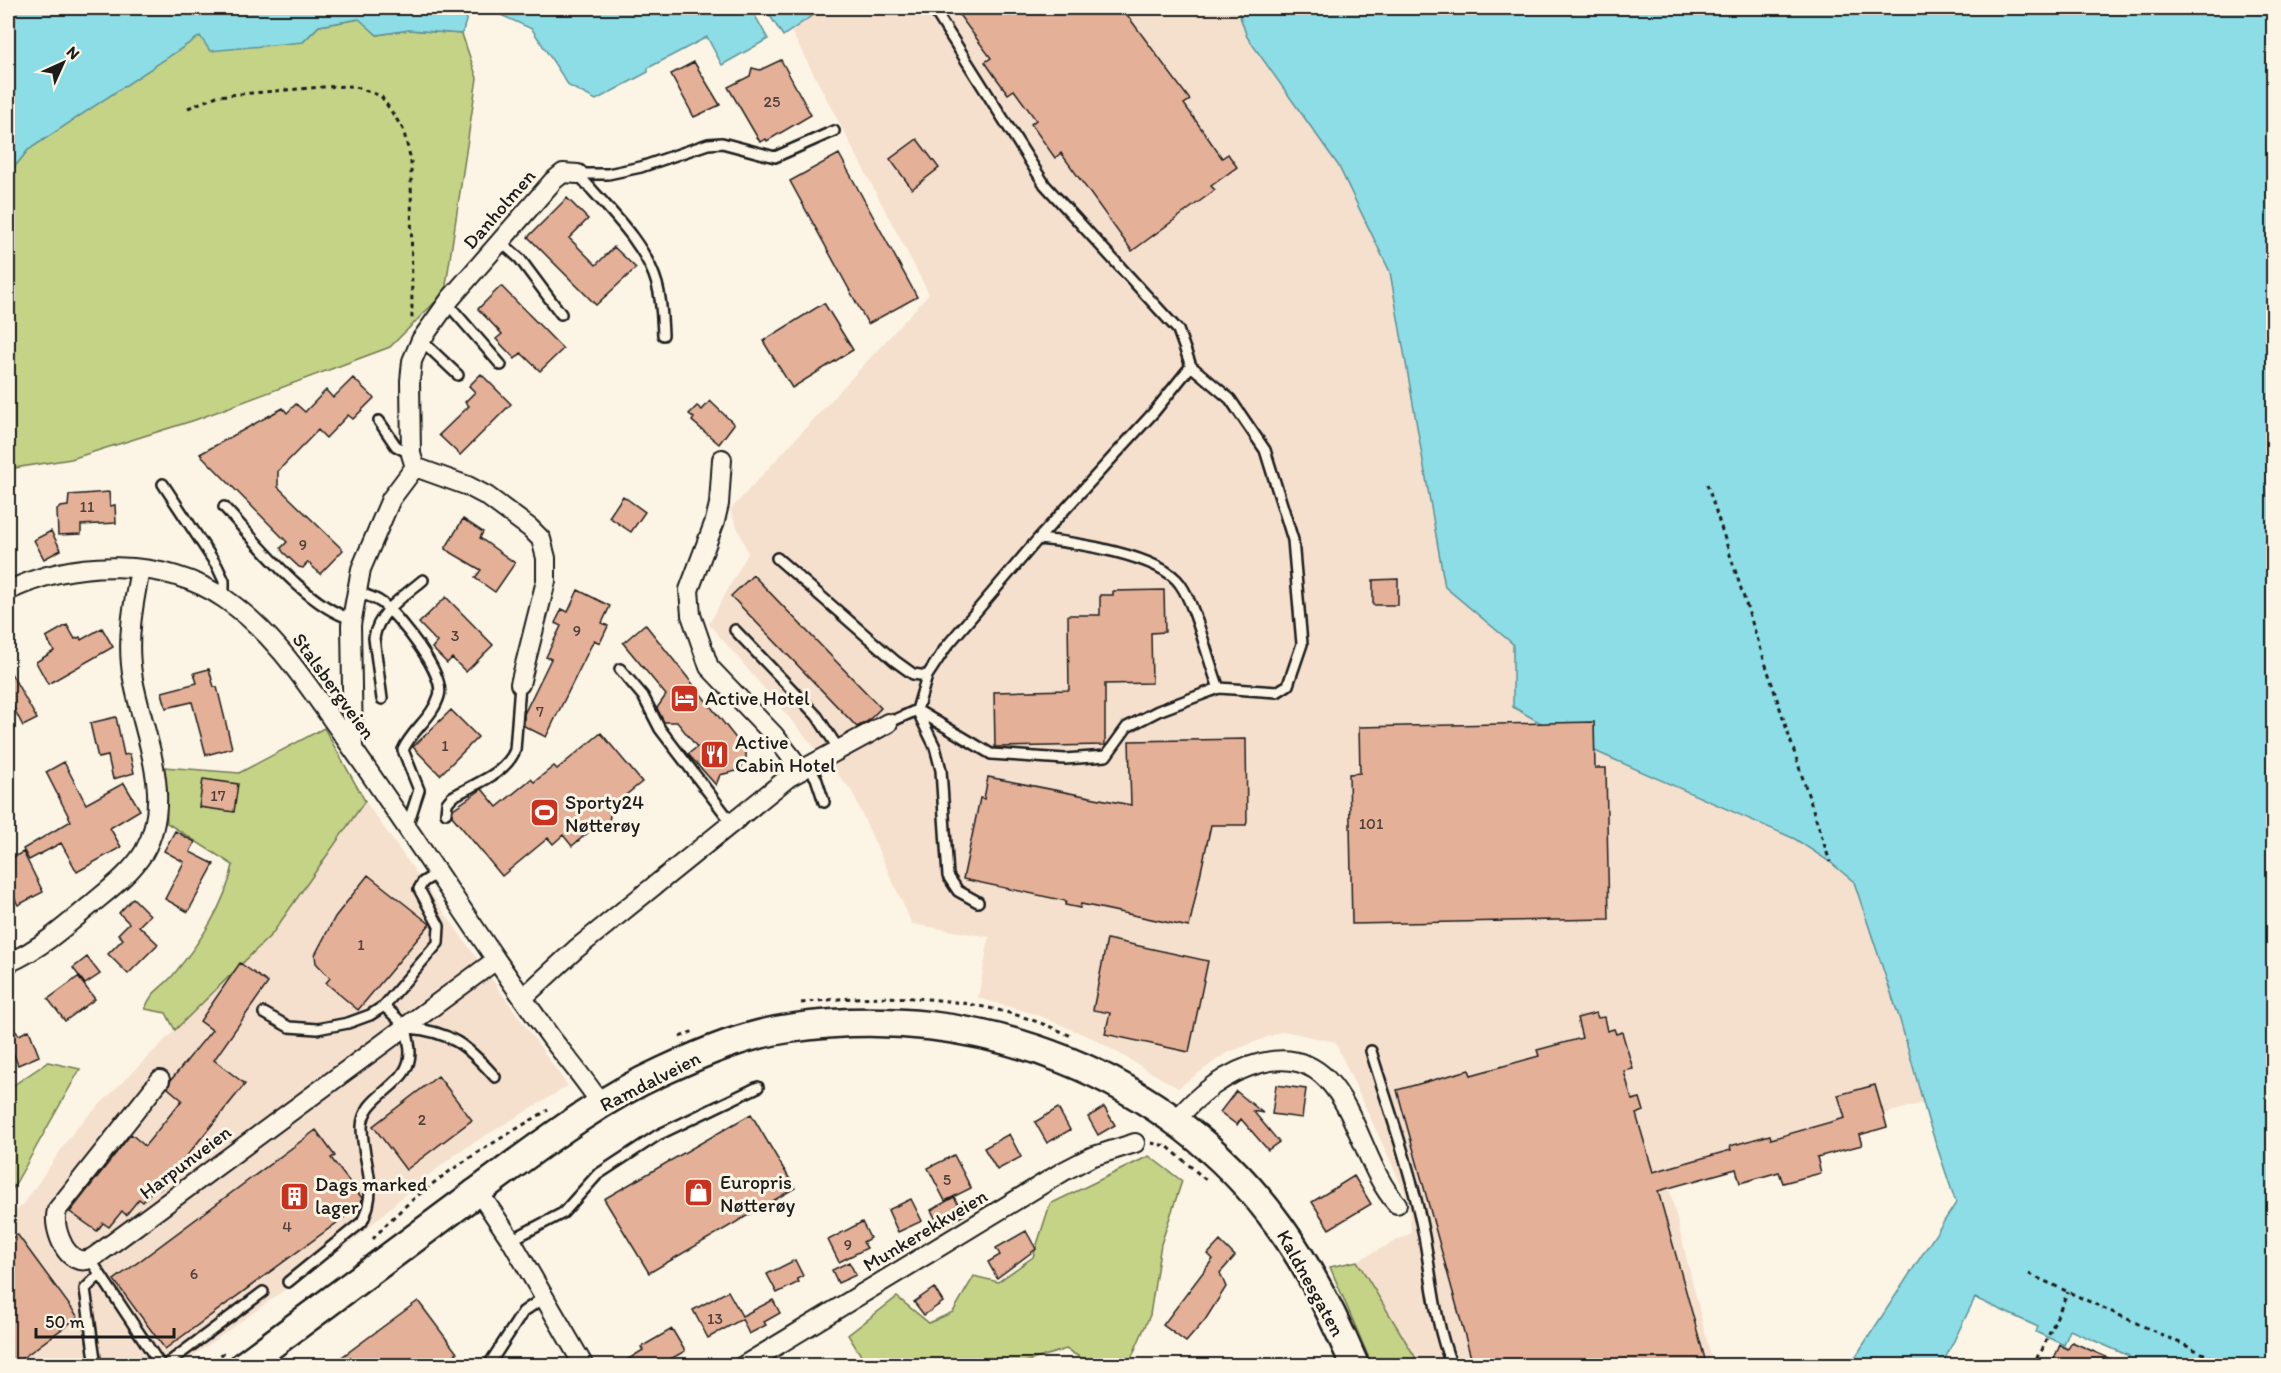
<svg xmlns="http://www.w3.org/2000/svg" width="2281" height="1373" font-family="Itim,sans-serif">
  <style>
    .built { fill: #f5e0ce }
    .green { fill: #c5d387; stroke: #707852; stroke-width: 1.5 }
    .water { fill: #8cdde5; stroke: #5f9095; stroke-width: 1.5 }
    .building { fill: #e4b097; stroke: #1c1c1c; stroke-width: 1.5 }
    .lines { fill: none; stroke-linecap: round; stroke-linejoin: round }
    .lane-casing { stroke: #1c1c1c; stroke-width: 14 }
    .street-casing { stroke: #1c1c1c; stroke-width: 22 }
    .secondary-casing { stroke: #1c1c1c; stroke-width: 32 }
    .path { stroke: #1c1c1c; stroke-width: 3; stroke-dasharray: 4.5 4.5; stroke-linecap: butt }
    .lane { stroke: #fcf5e5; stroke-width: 9 }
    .street { stroke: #fcf5e5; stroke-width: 18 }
    .secondary { stroke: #fcf5e5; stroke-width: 27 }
    .labels { text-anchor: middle; stroke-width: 6; stroke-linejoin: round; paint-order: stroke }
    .number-label { font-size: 16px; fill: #4e413b }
    .street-label { font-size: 20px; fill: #1c1c1c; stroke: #fcf5e5 }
    .poi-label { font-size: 20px; fill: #1c1c1c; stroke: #fcf5e5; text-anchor: start }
  </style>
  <rect width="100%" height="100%" fill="#fcf5e5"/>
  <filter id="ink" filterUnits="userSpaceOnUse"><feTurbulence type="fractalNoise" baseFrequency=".0167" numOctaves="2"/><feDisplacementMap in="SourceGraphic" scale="12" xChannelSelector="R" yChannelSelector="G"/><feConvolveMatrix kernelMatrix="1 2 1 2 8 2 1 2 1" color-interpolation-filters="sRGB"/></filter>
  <g filter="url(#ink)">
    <path class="built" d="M823,8H1237L1247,37L1338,165L1390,272L1445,587L1513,644V707L1572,741L1795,839L1830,862L1854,882L1900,1020L1923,1103L1666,1175L1713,1365H1420L1357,1261L1411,1233L1408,1199L1335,1042L1283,1031L1225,1054L1178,1088L1094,1039L1035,1014L978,998L989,937L912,924L851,790L709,624L748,553L730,510L929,294L791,31Z
      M365,801L568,1086L460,1151L411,1189L359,1236L181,1365L8,1366V1215L23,1205L76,1128L272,934Z"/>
    <path class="green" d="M360,19L377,35L409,30L462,34L477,78L445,292L390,347L195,420L71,459L8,469V175L28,150L200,35L303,42L319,26Z
      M324,728L365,801L272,934L175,1030L166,1013L145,1009C152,989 162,989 174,974C200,942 225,906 233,865L167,823L164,767L239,773Z
      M48,1062L80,1069L8,1197V1089Z
      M1149,1156L1182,1181L1161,1244L1150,1315L1130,1361C1102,1371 1090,1364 1066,1349L1016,1365H867L848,1335L897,1297L929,1323L953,1312L974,1276L998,1282L1033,1257L1050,1204Z
      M1357,1261L1420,1365H1372L1330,1267Z"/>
    <path class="water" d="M8,8H756L752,10L768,39L722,65L707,37L648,68V72L596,100L569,86L532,29L492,11L468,14L462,34L409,30L377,35L359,19L319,26L303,42L210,51L200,36L28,150L8,175Z
      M765,8H823L783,36Z
      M1237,8H2273V1365H2125L2129,1356L2070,1330L2064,1345L2036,1332L2038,1327L1975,1298L1942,1365H1850L1956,1203L1928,1120L1900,1020L1854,882L1830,862L1795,839L1572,741L1513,707V644L1445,587L1390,272L1338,165L1247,37Z"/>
    <path class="building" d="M954,8H1122L1190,100L1184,104L1222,158L1228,154L1237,167L1211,186L1215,190L1132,251L1061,153L1055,158L1031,124L1036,120L1014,90L1008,94L994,75L985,62L991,58Z
      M781,60L811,115L767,141L766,139L760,142L728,87L750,76L752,68L760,70Z
      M694,62L720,105L694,117L671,74Z
      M917,139L939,168L912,189L890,159Z
      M839,154L917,297L868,324L790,181Z
      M567,198L588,219L569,238L596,265L614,247L636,268L596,305L528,237Z
      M501,286L563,349L540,371L521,353L515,359L496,339L502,334L478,309Z
      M824,303L853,350L792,388L763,341Z
      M481,374L511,404L460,455L439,435L469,406L465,402L475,392L469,386Z
      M353,378L374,398L353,419L348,415L326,438L318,430L278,471V487L343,550L320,574L308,562L303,568L299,567L283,552L281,548L287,542L200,454L283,408L287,413L296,404L305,412L326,390L333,398Z
      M710,401L734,424L719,444L692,421L694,418L689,414L697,406L702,410Z
      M109,492L110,506L115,505L116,523L81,525V534L58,535L57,510L60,507L68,506L69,495Z
      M623,496L645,512L631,532L609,517Z
      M463,519L483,532L480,538L515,563L495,592L475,578L481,570L445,549Z
      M51,531L61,550L44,559L34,540Z
      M753,575L881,708L868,721L857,727L731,596Z
      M1398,579V605H1373V580Z
      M578,590L610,606L602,623L608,626L600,643L594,640L546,737L524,726V714L551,659L546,657L561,626L555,623L562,609L568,612Z
      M1164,590L1165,632L1151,633L1152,683L1105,684V745L995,747L994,692L1069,690L1068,615H1100V595H1113V591Z
      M446,597L493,645L466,672L452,658L447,663L432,648L437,642L419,623Z
      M645,624L746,751V758L740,770L720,775L716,785L688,754L697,747L677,722H664L657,708L666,695L623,643Z
      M67,625L75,639L80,637L81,640L102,628L113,647L48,684L36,662L54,651L46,637Z
      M8,668L37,719L23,726L8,697Z
      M209,669L214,687H217L232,748L206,755L192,702L166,708L162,692L197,683L194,673Z
      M451,710L478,737L440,775L413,747Z
      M116,717L124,755L130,754L134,773L113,779L108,756L98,758L90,723Z
      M1594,722L1595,768H1606L1609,919L1352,924L1349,774L1360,773L1359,727Z
      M601,733L642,782L611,807L609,823L595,827L572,846L563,835L553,844L548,838L502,876L452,816L453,809L482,789L497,807L531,779L534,782L554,766L557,769Z
      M1246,739L1247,822L1246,825H1211L1189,927L1081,904L1080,908L1065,905L1066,901L963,879L980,798L984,799L988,777L1131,805L1129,741Z
      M64,762L86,804L124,783L140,810L110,828L121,847L77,872L61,843L29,860L23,849L71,821L46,772Z
      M203,779L238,784L234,812L199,807Z
      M175,831L195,842L190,852L214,864L188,912L165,899L184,862L164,851Z
      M23,852L43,892L18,905L8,886V860Z
      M368,875L430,924L358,1010L326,983L330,978L316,963L315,955L335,917Z
      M133,898L150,915L139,926L158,944L128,974L108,954L123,939L118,934L129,923L119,913Z
      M1107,939L1208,961L1189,1052L1105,1034L1110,1013L1093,1010Z
      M87,957L100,974L85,984L73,968Z
      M240,963L268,983L214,1060L245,1084L160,1189L156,1186L143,1202L139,1199L126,1215L122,1211L109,1227L103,1223L97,1231L70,1212L131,1134L145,1146L182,1100L168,1088L171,1080L212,1030L200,1021Z
      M78,977L95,999L65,1021L48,999Z
      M1596,1013L1598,1018L1604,1017L1607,1031L1614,1029L1616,1034L1622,1032L1633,1069L1624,1071L1632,1100L1640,1098L1644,1111L1636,1114L1653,1172L1731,1150L1730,1146L1770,1135L1771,1139L1845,1118L1838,1095L1875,1085L1887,1127L1859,1135L1862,1145L1817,1157L1821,1173L1783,1183L1779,1172L1740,1183L1736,1169L1658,1191L1705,1359L1681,1365H1473L1397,1090L1469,1070L1471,1075L1539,1056L1537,1050L1582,1038L1577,1018Z
      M8,1023L19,1035L29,1030L39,1056L18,1065L8,1040Z
      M438,1076L472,1120L406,1170L373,1126Z
      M1276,1085L1306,1089L1302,1118L1272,1114Z
      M1236,1091L1263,1113L1253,1111L1279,1142L1268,1150L1241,1119L1237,1125L1220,1112Z
      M1104,1107L1115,1125L1098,1135L1088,1117Z
      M1058,1108L1070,1130L1047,1143L1035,1122Z
      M751,1114L795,1188L649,1273L604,1199Z
      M316,1130L335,1156L331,1158L362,1198L361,1205L165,1349L114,1280Z
      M1009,1134L1021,1157L997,1170L984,1148Z
      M954,1155L971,1188L945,1201L928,1168Z
      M1354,1176L1371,1204L1329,1229L1312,1202Z
      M954,1197L964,1215L940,1228L931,1210Z
      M911,1199L922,1221L898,1232L888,1210Z
      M862,1222L870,1238L863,1242L867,1248L839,1262L828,1240Z
      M1026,1231L1036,1249L997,1278L988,1262L1000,1255L996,1248Z
      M17,1234L78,1317L13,1365H8V1242Z
      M1220,1241L1235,1256L1220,1273L1226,1287L1205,1320L1186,1342L1163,1325L1213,1259L1208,1254Z
      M795,1260L803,1276L797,1279L799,1282L777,1293L767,1274Z
      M849,1262L856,1275L838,1283L832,1270Z
      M934,1288L943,1302L924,1315L914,1302Z
      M728,1291L742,1316L773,1300L780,1313L764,1322L766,1325L749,1334L742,1319L708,1338L693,1310Z
      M418,1301L457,1353L441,1365H331Z
      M672,1329L685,1351L660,1365H619L643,1350L641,1347Z
      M2072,1342L2124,1365H2051L2060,1345L2068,1349Z"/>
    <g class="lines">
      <defs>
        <path id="lane" d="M578,174H608L641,167L708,144L722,143L775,157L834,131
          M578,174C606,207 645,242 657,284C662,301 662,318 663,335
          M500,241L520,259L561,314
          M447,303L501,365
          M421,340L458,375
          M379,421L396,446L411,454
          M163,484L217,566L224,581V598
          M224,507C257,542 306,606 352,619
          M1038,539C1073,542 1160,555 1180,584C1196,606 1208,661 1219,688
          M777,558L895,661L913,674L927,676
          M356,592C366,595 374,597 382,603C399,617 446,674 439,696C433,717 411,731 403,750L419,790L407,827
          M735,630L817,716L838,748
          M620,669L643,696L660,729L732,823
          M382,699L374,638C378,612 404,596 423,580
          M888,723L917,710L927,676L946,647L1038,539L1154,412L1191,366L1178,330L1045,185L933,8
          M808,766L816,778L824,802
          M446,813L447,803L452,797C474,784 506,774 515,750L520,684
          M978,902L958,891L948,876L941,770L935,747L917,710L991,754L1065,759L1106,756L1127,727L1158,711L1219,688L1277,692L1288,685L1302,644L1293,540L1265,450L1230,399L1191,366
          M264,1013L289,1027L317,1029L348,1023L370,1015L384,1006L438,943L439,926L419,889L423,882L439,872
          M408,1028C450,1031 468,1046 495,1077
          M1371,1051C1389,1110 1411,1170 1423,1231C1432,1276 1434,1322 1452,1366
          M511,1240L563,1213L597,1175L658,1135L758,1087
          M90,1259L161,1366
          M288,1282L362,1222C380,1186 362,1162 362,1127C363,1090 418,1087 409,1043C408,1037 407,1030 404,1026C398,1018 390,1012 384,1006
          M96,1366L85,1289L99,1275
          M164,1366L263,1292
          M488,1366L523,1312L544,1297"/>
        <path id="street" d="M722,459L719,504L715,521L689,590L691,615L709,667L774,735L792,758L797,772
          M415,467L411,454L410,381L412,361L421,340L451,298L553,181L563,173L578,174
          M8,591C72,559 164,557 225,599C276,634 308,686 343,735C396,810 446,886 497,961C515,987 533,1013 552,1039C569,1061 586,1081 601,1104
          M353,748L351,625L361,569L391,499L415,467L468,486L487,496L530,528L541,539L546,558V581L520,684
          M8,963C40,949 66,926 93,903C111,888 132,872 144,852C175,798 143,734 133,679C126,642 133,605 140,570
          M524,997L576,949L789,777L888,723
          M160,1080L57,1210C53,1225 62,1256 80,1260C89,1262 95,1256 102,1251L496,960
          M1175,1122C1196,1095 1228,1071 1261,1063C1352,1041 1353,1157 1397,1204
          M478,1191L511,1240L584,1366
          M743,1366L1064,1171L1091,1157L1135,1143"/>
        <path id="secondary" d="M243,1366C320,1308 397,1251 474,1194C534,1150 594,1102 663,1071C704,1052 747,1034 792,1028C976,1000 1171,1074 1280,1227C1311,1270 1334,1317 1355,1366"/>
      </defs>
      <use href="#lane" class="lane-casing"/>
      <use href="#street" class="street-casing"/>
      <use href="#secondary" class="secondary-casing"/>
      <path class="path" d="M188,108L217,96L322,87L353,86L381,96L403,129L411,160L412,320
        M1707,484L1830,862
        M801,1003C891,991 990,996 1073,1037
        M680,1037L696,1030
        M1151,1143L1167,1146L1206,1180
        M373,1239C421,1183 485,1148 548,1110
        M2029,1274L2215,1359
        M206,1366L225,1352
        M2031,1366L2042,1350L2068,1292"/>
      <use href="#lane" class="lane"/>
      <use href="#street" class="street"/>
      <use href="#secondary" class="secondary"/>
    </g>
  </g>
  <defs>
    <symbol id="hotel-square" viewBox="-11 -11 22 22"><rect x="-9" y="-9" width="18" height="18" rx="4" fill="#c8321e" stroke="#fcf5e5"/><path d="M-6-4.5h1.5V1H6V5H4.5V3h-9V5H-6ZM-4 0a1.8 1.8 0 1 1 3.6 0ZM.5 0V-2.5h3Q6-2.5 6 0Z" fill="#fff"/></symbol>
    <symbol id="restaurant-square" viewBox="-11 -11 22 22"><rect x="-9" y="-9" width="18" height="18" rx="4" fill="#c8321e" stroke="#fcf5e5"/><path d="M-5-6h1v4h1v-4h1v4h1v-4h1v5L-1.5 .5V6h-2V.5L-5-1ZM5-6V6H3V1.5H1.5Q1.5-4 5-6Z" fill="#fff"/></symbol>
    <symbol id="stadium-square" viewBox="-11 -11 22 22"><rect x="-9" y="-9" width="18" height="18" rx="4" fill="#c8321e" stroke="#fcf5e5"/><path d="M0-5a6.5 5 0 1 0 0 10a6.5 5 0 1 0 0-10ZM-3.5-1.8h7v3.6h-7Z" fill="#fff"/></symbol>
    <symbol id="shop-square" viewBox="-11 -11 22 22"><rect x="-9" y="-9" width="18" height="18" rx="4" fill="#c8321e" stroke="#fcf5e5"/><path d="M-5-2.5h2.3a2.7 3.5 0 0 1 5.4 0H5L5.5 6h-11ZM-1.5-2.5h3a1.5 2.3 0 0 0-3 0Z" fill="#fff"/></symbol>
    <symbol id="building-square" viewBox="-11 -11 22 22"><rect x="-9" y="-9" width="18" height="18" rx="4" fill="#c8321e" stroke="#fcf5e5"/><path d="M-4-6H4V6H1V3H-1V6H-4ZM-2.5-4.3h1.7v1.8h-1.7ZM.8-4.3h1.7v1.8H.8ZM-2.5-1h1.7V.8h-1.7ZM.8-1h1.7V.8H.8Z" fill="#fff"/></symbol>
  </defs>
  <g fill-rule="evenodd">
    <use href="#hotel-square" x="668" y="682" width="33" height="33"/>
    <use href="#restaurant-square" x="698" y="738" width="33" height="33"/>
    <use href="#stadium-square" x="528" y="796" width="33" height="33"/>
    <use href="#shop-square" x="682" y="1176" width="33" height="33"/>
    <use href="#building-square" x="278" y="1180" width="33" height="33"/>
  </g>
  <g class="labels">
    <g class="number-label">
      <text x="772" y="107">25</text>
      <text x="87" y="512">11</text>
      <text x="303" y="550">9</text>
      <text x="577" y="636">9</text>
      <text x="455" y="641">3</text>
      <text x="540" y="717">7</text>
      <text x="445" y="751">1</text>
      <text x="218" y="801">17</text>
      <text x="1371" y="829">101</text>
      <text x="361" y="950">1</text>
      <text x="422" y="1125">2</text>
      <text x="947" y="1185">5</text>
      <text x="287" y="1232">4</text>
      <text x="848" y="1250">9</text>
      <text x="194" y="1279">6</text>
      <text x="715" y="1324">13</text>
    </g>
    <g class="street-label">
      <text transform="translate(499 209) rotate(-49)" y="7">Danholmen</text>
      <text transform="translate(334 686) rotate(54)" y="7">Stalsbergveien</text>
      <text transform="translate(650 1081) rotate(-27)" y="7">Ramdalveien</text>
      <text transform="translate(185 1162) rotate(-37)" y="7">Harpunveien</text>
      <text transform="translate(925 1230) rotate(-31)" y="7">Munkerekkveien</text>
      <text transform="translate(1311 1283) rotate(61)" y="7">Kaldnesgaten</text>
    </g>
    <g class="poi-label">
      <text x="705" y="705">Active Hotel</text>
      <text x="735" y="749">Active<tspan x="735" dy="23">Cabin Hotel</tspan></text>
      <text x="565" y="809">Sporty24<tspan x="565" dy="23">Nøtterøy</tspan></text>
      <text x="720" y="1189">Europris<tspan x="720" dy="23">Nøtterøy</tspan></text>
      <text x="315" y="1191">Dags marked<tspan x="315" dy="23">lager</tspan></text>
    </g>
  </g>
  <rect width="2281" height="1373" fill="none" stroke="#fcf5e5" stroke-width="30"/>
  <rect x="15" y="15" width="2251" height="1343" fill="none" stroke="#1c1c1c" stroke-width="2" filter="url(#ink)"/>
  <g transform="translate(63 63) rotate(45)" stroke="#fcf5e5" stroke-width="4.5" paint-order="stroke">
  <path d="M0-4.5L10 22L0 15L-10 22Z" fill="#1c1c1c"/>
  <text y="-9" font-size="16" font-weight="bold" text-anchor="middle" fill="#1c1c1c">N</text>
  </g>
  <path d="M36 1328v9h138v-9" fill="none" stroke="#1c1c1c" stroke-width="3"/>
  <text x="45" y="1328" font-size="18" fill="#1c1c1c" stroke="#fcf5e5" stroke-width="4.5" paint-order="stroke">50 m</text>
</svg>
